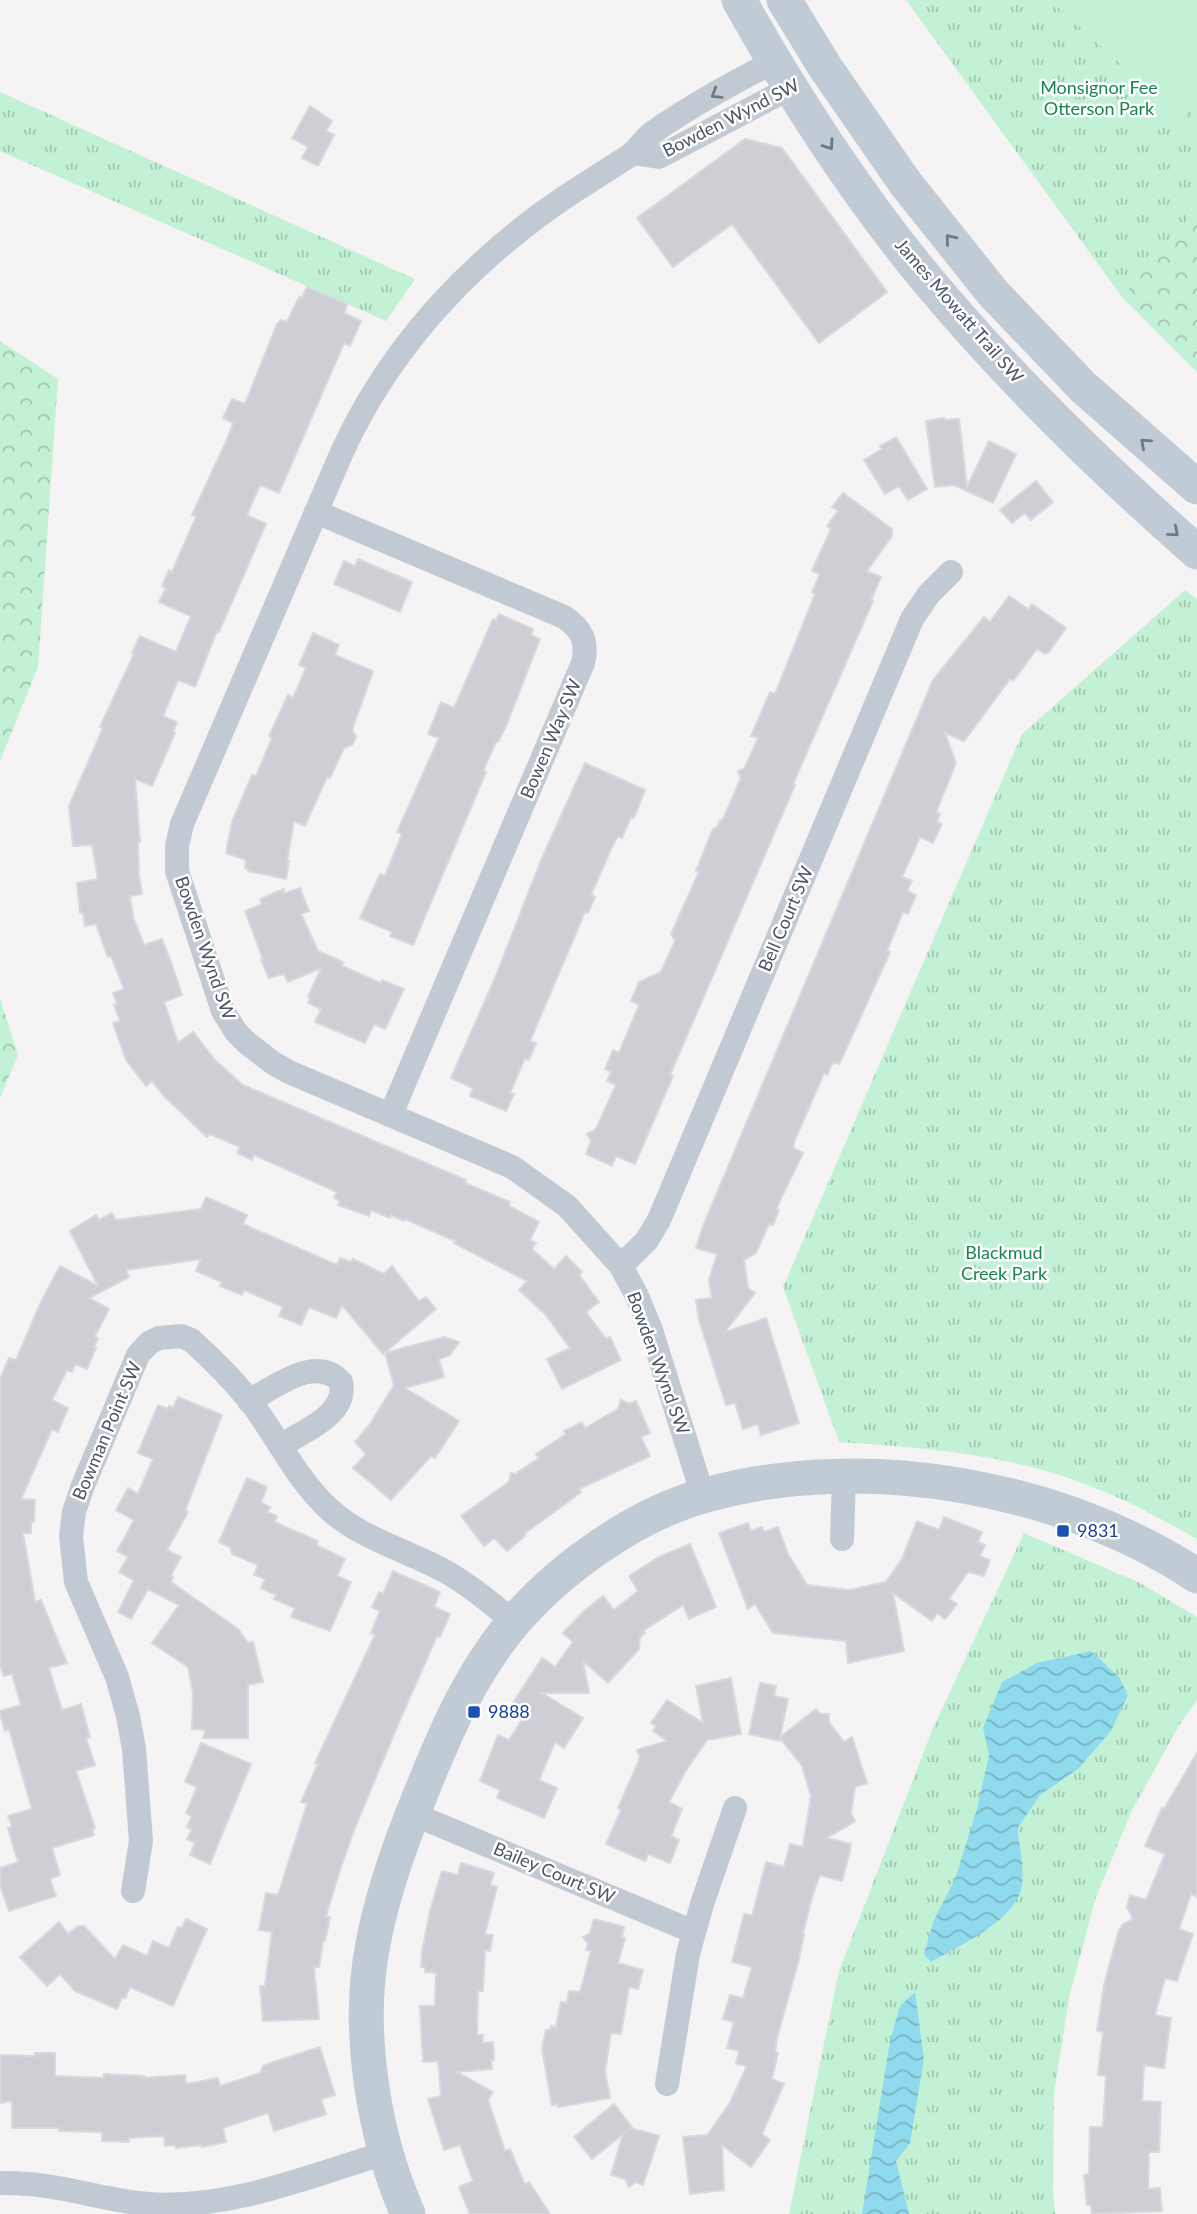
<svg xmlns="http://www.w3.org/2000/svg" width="1197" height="2214" font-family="Lato,sans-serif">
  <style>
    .forest { fill: url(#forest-crowns) }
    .park { fill: url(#park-tufts) }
    .pitch { fill: #c3f1d5 }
    .water { fill: url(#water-waves) }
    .building { fill: #cdcfd5; stroke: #d7d9de; stroke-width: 2 }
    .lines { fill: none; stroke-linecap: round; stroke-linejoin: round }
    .street { stroke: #c1cad2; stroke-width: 24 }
    .secondary { stroke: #c1cbd6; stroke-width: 35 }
    .oneway { stroke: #6e7983 }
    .oneway2 { stroke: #6e7984 }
    .transit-dot { fill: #1a4fb4; stroke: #fff; stroke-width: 2.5 }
    .labels { text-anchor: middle; stroke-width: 5; stroke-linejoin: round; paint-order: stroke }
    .park-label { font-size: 18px; fill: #17864f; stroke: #fff }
    .street-label { font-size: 18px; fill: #4a5661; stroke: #fff }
    .transit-label { font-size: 18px; fill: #164399; stroke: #fff; text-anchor: start }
  </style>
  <defs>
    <pattern id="forest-crowns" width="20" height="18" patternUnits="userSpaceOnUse" patternTransform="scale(1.75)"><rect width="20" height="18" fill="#c3f1d5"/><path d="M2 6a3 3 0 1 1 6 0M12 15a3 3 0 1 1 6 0" fill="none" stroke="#a0c6b0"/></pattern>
    <pattern id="park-tufts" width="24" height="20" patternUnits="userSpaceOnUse" patternTransform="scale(1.75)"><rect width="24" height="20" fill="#c3f1d5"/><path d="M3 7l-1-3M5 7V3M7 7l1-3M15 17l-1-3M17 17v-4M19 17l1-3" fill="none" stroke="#a0c6b0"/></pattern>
    <pattern id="water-waves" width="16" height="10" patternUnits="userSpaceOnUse" patternTransform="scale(1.75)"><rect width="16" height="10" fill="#90daee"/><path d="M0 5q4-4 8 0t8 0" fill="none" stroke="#78b4c4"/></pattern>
  </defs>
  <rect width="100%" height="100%" fill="#f5f3f3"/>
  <path class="forest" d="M1197,208V372L1122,297Z
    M0,341L58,379L38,667L0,761Z
    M0,998L18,1055L0,1098Z"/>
  <path class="park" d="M906,0H1197V208L1122,297Z
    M0,92L415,279L386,321L0,151Z
    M1185,590L1197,599V1539C1156,1516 1116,1494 1071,1479C997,1453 916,1447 839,1442L783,1287L1022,734Z
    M1024,1533L1140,1583L1197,1617V1700L1180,1724L1132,1810L1095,1900L1069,1998L1054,2094L1053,2191L1055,2214H789L839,1971L933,1728Z"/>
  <path class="pitch" d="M1050,0H1197V104L1182,120Z"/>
  <path class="water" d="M1091,1651L1119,1677L1128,1695L1111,1731L1078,1769L1040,1795L1017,1829C1020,1846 1026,1877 1020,1893C1008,1924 958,1946 931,1962L924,1954L934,1920L955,1879L977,1809L989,1755L983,1728L1002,1682L1037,1663Z
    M915,1992L924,2059L910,2143L896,2161L909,2214H862L890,2041L900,2006Z"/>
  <path class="building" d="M310,106L332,121L326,131L334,135L318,166L302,158L308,147L292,138Z
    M745,139L782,148L887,292L819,343L732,224L673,267L637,218Z
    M307,287L347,304L344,313L361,321L350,346L344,343L279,493L260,485L247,515L266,524L219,632L217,631L195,687L178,680L163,716L177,722L173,732L175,733L152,786L135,779L140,842H138L139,875L142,894L130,896L133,917L144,945L162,939L171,962L182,995L164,1002L178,1043L193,1032L215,1060L243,1085L466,1180L465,1183L510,1202L509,1206L539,1222L530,1240L536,1243L532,1249L554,1269L566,1256L582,1272L579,1275L599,1302L586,1312L606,1339L610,1337L621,1360L562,1389L547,1359L570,1348L545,1314L519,1290L527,1281L454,1243L455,1241L405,1219L404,1221L391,1215L390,1218L371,1210L369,1216L338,1205L340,1201L334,1198L337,1192L254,1155L252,1160L237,1153L240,1147L210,1134L207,1137L164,1096L152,1081L146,1086L126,1060L113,1023L120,1021L114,1005L117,1004L113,993L124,989L111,956L108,957L96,924L85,926L83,913H80L77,883L98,879L92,845L73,846L69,806L103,728L100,727L134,654L132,653L140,636L176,652L191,616L159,602L166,588L162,586L169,570L172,572L196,517L192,515L228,437L233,423L223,418L232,399L245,404L277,324L281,320L287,322L299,297L302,298Z
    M944,418V420L959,419L967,487L989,441L1016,454L993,503L954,485L935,487L926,421Z
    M896,437L927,489L908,500L899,486L885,494L864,460L882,449L880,446Z
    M1036,481L1053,502L1031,520L1025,513L1012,523L1000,510Z
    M843,493L892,529V536L867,571L881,577L871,600L873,601L793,784L795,785L670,1075L673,1076L635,1164L616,1156L612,1166L586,1154L591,1141L587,1134L596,1129L616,1085L607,1081L611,1072L605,1069L613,1050L619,1053L639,1005L631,1001L639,982L661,972L675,941L671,934L699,872L696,871L713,829L717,827L720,820L722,821L741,778L738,771L744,769L758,738L751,736L770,692L775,694L815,594L812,592L820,574L812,571L831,529L827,526L838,511L832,507Z
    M358,559L412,582L400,612L334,584L344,561L355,566Z
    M1009,596L1028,609L1032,604L1066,628L1048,653L1045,654L1037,649L1013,681L1010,679L964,741L945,733L956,763L936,812L940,814L937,822L942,824L933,843L920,837L902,877L912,881L907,891L916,895L908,914L903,912L887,951L890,952L848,1045L839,1064L833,1062L827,1075L824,1073L795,1140L793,1148L803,1153L776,1209L779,1210L773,1225L769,1224L756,1253L744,1260L748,1288L755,1293L725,1332L766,1318L799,1423L761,1435L758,1424L743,1429L735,1403L726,1405L699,1320L696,1300L712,1298L709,1280L717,1254L696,1248L703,1226L933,680L984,617L990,622Z
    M499,614L533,629L531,635L540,639L506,726L498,742H496L483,771L486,772L413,945L390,936L392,932L360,918L380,874L385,876L402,834L397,832L439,738L428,734L441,702L454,708L493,619L496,621Z
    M313,633L339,645L335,655L373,671L352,730L356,737L352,745L344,748L330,778L327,777L305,826L294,821L287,861H289L286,879L248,871L249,869L245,868L246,860L226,853L232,822L252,775L256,776L272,738L269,736L288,695L293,698L306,668L299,665Z
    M585,763L645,790L634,818L631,817L622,838L618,836L611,849L591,895L595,897L588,913L585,912L530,1041L536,1043L529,1060L525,1058L510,1093L514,1094L506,1111L470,1096L473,1088L451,1078L495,978L542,858Z
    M300,888L309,911L301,914L318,951L343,962L342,966L381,983L382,980L404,989L385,1029L374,1024L365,1043L315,1022L321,1009L308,1003L310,998L308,997L321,968L288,982L284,974L269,978L261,960L263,959L245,911L262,904L260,899L284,889L283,894Z
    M206,1197L247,1215L243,1224L337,1265L340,1258L351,1262L353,1259L384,1274L392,1266L419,1301L426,1297L436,1309L383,1354L342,1305L336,1318L309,1307L301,1325L279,1316L283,1307L244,1290L242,1295L237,1293L220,1286L222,1282L196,1271L201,1259L126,1270L129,1277L89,1298L109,1309L95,1336L98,1338L94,1347L96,1348L87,1369L75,1364L72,1372L67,1370L52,1400L68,1408L58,1432L52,1429L21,1499L35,1500L34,1522H31V1533H23L35,1602L41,1600L67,1663L49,1668L62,1710L81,1704L90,1737L86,1738L95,1765L76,1771L95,1828L92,1829L94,1835L52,1848L60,1875L50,1879L56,1896L9,1911L0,1885V1868L18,1862L8,1828L12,1827L8,1816L32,1809L9,1729L5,1731L0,1714V1711L21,1705L12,1674L4,1676L0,1665V1379L9,1358L16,1360L41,1302L60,1266L98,1286L70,1231L96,1215L99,1220L112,1213L116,1220L201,1209Z
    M444,1337L459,1342L450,1355L439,1359L444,1377L405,1388L459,1421L435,1458L431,1456L391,1500L353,1468L366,1454L355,1442L370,1424L394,1385L385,1353Z
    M178,1397L222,1415L185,1511L188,1512L167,1550L181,1557L171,1575L173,1577L171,1582L238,1629L248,1643L253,1642L263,1682L248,1685V1738H203L206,1730L192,1729L193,1693L188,1667L152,1643L179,1605L148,1589L131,1619L118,1612L134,1580L119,1572L128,1557L117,1551L134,1520L116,1510L128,1488L138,1494L153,1459L138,1453L158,1405L168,1409L169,1406L173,1408Z
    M621,1400L629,1404L636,1401L650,1433L641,1437L650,1456L579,1489L581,1492L524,1534L525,1536L507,1551L494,1538L484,1546L461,1516L509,1482L511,1473L515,1474L539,1458L536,1454L566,1434L564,1431L582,1422L585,1428L618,1409Z
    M247,1478L267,1487L261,1503L270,1507L267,1512L277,1516L274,1522L318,1541L316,1545L345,1559L337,1576L351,1582L330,1631L291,1617L295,1608L274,1599L276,1595L261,1588L265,1579L254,1575L258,1565L232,1554L230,1547L219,1542Z
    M944,1517L982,1532L978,1542L985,1545L980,1556L990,1560L984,1576L968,1572L949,1599L957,1604L945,1619L937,1613L932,1621L893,1593L904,1651L848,1663L846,1641L773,1633L755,1604L748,1609L719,1533L748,1523L751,1531L762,1527L764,1532L778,1527L788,1554L807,1585L849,1590L886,1582L902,1559L917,1521L939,1530Z
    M690,1544L716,1607L689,1619L683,1605L643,1631L645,1633L640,1637L639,1649L608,1683L583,1661L589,1693H542L583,1718L564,1748L555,1742L539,1780L557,1788L544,1818L497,1798L500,1790L480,1781L498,1735L509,1740L527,1712L513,1703L542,1658L555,1667L573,1642L563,1633L584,1611L603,1596L614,1610L638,1591L629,1576L659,1557Z
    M393,1571L440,1592L434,1607L450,1614L440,1637L437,1636L402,1715L354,1830L339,1873L326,1916L330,1917L325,1941H323L319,1967H314L319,2019L263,2021L260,1986H265L272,1932L259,1930L266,1893L278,1895L307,1804L301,1802L318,1764L315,1763L375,1635L371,1633L380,1611L372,1607L379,1592L383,1594Z
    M731,1678L741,1734L707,1740L685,1772L669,1802L682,1809L671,1836L679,1840L670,1863L648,1854L645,1861L606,1844L621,1810L618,1808L640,1758L637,1750L667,1741L653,1731L656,1726L651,1723L667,1700L703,1723L696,1686Z
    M760,1683L776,1686L774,1696L788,1699L780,1737L816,1709L820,1714H829V1722L844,1742L852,1737L867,1783L855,1787L851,1813L855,1821L827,1838L851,1844L850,1851L842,1881L820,1875L812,1897L803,1933L804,1934L799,1959L777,2038L775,2052L778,2053L772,2079L784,2084L762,2134L770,2140L751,2167L722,2145L724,2190L690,2194L683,2137L707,2135L730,2103L747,2066L736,2064L739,2051L727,2048L734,2022L723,2019L730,1995L743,1998L752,1967L732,1962L744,1914L752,1916L766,1862L784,1867L790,1844L803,1847L811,1796L802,1766L780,1738V1741L749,1734Z
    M201,1743L251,1764L210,1864L190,1855L195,1843L187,1839L192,1829L187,1827L192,1816L186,1813L197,1787L185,1782Z
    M1197,1753V1897L1191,1894L1179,1929L1193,1934L1177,1981L1165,1978L1155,2015L1171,2018L1164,2068L1144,2065L1142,2101L1161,2102L1159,2152H1149L1148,2189L1160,2188L1162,2211L1092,2214L1091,2205H1087L1084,2175L1089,2174L1090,2127H1103L1106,2076L1098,2075L1103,2032L1097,2031L1104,1985L1118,1933L1122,1925L1133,1919L1127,1907L1130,1895L1146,1900L1165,1854L1145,1846L1162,1808L1164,1809Z
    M461,1863L494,1873L490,1885L497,1887L485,1934L493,1935L490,1951L485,1950L483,1991H478L477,2035H483V2043L493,2042L494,2060H491L492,2069L457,2072L493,2092L488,2100L505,2151L510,2149L525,2185L529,2182L550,2214H470L459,2187L473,2181L460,2145L444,2150L428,2099L441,2096L438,2061L423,2062L420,2006H435L436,1973L425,1972V1967H421L422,1952L430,1911L442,1871L458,1875Z
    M186,1919L207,1929L173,2006L130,1987L125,1998L122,1997L117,2009L75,1991L60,1974L47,1986L20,1957L59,1922L68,1934L78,1926H84L115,1959L123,1945L147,1956L153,1941L169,1948L178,1927L182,1928Z
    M594,1919L624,1927L622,1937L625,1938L618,1963L643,1970L638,1989L629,1987L621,2034L611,2033L605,2071L610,2098L558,2107V2104L552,2105L542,2049L546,2030H550L551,2026L556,2027L561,2002L567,2003L569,1991L580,1992L591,1951L586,1950L588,1944L583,1937L590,1933Z
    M320,2047L335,2095L321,2099L326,2114L274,2131L268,2113L223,2128L226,2142L202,2147V2145L176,2148L175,2145L165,2146L164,2136L129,2138V2142L102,2141V2132L59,2131V2128H12V2101L0,2103V2055L35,2056V2053H55V2076L104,2078V2074L144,2076L143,2078L185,2075L186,2084L218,2078L220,2086L260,2073L263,2066L270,2063Z
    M614,2104L632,2127L630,2128L659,2136L643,2185L636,2182L629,2187L625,2179L611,2175L623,2134L592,2159L574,2137Z"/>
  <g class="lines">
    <path class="street" d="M633,153L659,157L792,87
      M316,512L564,617C582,629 588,642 583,663L391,1114
      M621,1266L647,1240L659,1220L912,619L929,594L951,572
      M249,1401C275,1387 316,1354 341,1382C348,1415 303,1431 280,1446
      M703,1496L651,1330L637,1296L621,1266L567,1206L512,1167L289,1072L273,1063L247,1043L236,1032L223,1011L177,871V846L182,824L342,452C386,356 456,277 541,214C569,193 600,175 629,156C638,150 643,140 652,133C690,106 733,83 775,61
      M842,1539L844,1477
      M413,1814L694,1932
      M133,1891L141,1841L134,1749L128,1716L117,1677L76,1582L71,1536L74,1512L82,1488L138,1355L149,1343L159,1338L181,1336L191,1340C211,1358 233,1380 250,1401C277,1436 296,1479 329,1509C360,1538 403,1549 441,1569C467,1583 491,1603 514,1622
      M667,2084L688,1954L702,1904L735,1808
      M0,2183C20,2183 39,2184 58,2188C88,2193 118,2202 148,2204C230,2210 308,2176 386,2153"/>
    <path class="secondary" d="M739,0C791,93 857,195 925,277C1008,377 1100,467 1197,552
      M784,0L825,67L906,184L993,293L1083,387L1197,487
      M408,2214C373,2135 356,2029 373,1944C381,1900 395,1859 411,1818C438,1750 465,1680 513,1623C560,1568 636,1514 706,1495C863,1451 1062,1486 1197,1576"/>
  </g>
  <defs><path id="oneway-chevron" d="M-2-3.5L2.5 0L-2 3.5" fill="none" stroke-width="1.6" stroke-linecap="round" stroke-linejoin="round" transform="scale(1.75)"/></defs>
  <use class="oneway" href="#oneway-chevron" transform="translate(716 94) rotate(148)"/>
  <g class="oneway2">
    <use href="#oneway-chevron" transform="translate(829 145) rotate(55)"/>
    <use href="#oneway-chevron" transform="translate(950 239) rotate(-129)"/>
    <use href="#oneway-chevron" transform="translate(1145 443) rotate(-138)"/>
    <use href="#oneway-chevron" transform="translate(1174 532) rotate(41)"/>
  </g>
  <g class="transit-dot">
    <rect x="1056" y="1524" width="14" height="14" rx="3.5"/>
    <rect x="467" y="1705" width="14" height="14" rx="3.5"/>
  </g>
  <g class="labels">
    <g class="park-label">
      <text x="1099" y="94">Monsignor Fee<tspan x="1099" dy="21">Otterson Park</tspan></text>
      <text x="1004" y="1259">Blackmud<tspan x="1004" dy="21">Creek Park</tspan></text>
    </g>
    <g class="street-label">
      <text transform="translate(731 118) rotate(-27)" y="6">Bowden Wynd SW</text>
      <text transform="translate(959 311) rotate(49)" y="6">James Mowatt Trail SW</text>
      <text transform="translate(551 739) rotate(-67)" y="6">Bowen Way SW</text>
      <text transform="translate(786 919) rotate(-67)" y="6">Bell Court SW</text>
      <text transform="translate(205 948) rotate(71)" y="6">Bowden Wynd SW</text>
      <text transform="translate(658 1363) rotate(70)" y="6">Bowden Wynd SW</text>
      <text transform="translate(107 1431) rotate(-67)" y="6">Bowman Point SW</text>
      <text transform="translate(554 1873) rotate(23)" y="6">Bailey Court SW</text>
    </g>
    <g class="transit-label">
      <text x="1077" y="1537">9831</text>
      <text x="488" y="1718">9888</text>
    </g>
  </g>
</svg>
